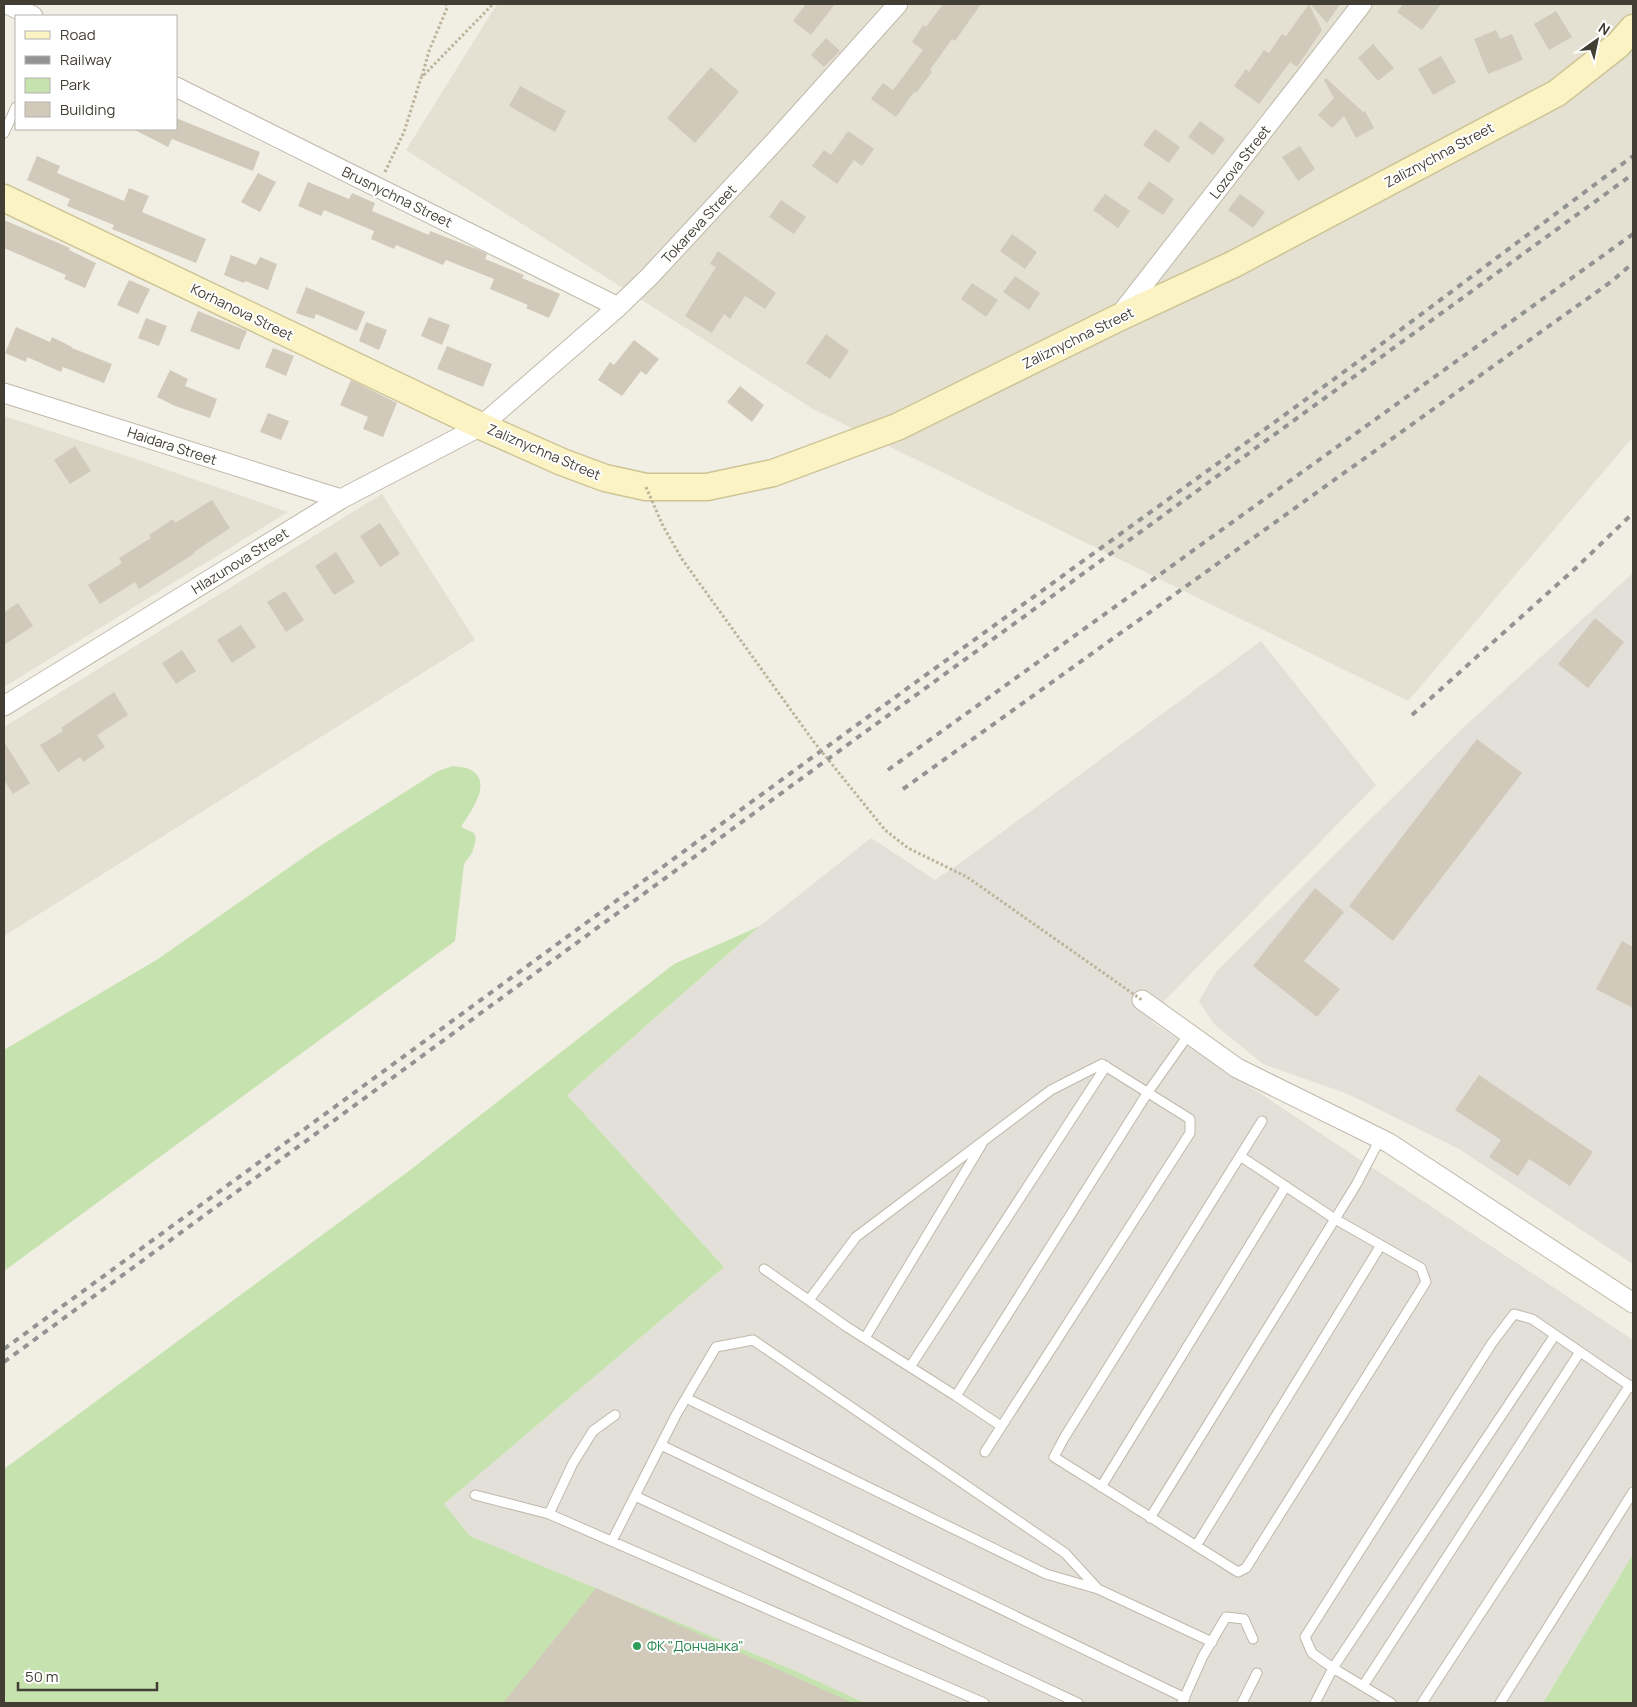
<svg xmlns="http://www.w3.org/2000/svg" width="1637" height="1707" font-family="Manrope,sans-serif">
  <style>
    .residential { fill: #e4e0d2 }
    .industrial { fill: #e3dfd9 }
    .green { fill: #c6e3af }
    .building { fill: #d1caba }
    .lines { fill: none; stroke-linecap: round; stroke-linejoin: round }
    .lane-casing { stroke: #beb9aa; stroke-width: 11 }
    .street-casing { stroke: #beb9aa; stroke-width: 21 }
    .secondary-casing { stroke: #cec496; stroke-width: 29 }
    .path { stroke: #bcb39a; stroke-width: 3; stroke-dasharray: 2.5 2.5; stroke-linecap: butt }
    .lane { stroke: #fff; stroke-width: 9 }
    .street { stroke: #fff; stroke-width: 19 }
    .secondary { stroke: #fbf3c4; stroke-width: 26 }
    .rail { stroke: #939393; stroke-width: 4; stroke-dasharray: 6 6; stroke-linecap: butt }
    .path-bridge { stroke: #bcb39a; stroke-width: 3; stroke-dasharray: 2.5 2.5; stroke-linecap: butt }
    .leisure-dot { fill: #2e9e5b; stroke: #fff; stroke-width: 2 }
    .labels { text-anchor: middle; stroke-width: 4; stroke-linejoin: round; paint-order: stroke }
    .street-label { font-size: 14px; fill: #423e34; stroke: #fff }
    .leisure-label { font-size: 14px; fill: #27864d; stroke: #fff; text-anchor: start }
  </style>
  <rect width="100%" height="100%" fill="#f1eee4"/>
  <path class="residential" d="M497,4H1633V437L1408,701L813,409L406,150Z
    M4,416L130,457L288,512L4,687Z
    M382,494L475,640L4,936V727Z"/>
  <path class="industrial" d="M1633,573V1264L1459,1149L1348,1094L1263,1064L1214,1024L1199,1001L1216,972L1463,728Z
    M1261,641L1376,785L1166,999L1152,1022L1633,1340V1554L1543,1703H865L798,1672L470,1536L444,1504L724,1267L567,1095L760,926L871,838L935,880L966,859Z"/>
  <path class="green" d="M453,766C458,767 464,767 469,769C495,781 470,812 461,827L474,833L476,839L472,853L464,864L455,941L4,1271V1050L158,959L317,848L438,771Z
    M760,926L567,1095L724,1267L444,1504L470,1536L798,1672L865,1703H4V1469L405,1174L674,964Z
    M1633,1554V1703H1543Z"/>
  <path class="building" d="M806,4H835L811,35L793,21Z
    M943,4H981L955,41L952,39L930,70L932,72L916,93L914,92L896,117L871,99L883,83L893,90L923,50L912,42L923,25L926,27Z
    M1309,4L1322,30L1297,67L1290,62L1259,104L1234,86L1246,69L1249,72L1264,50L1269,53L1282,34L1286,36Z
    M1310,4H1340L1327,23Z
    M1403,4H1441L1422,30L1397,12Z
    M1556,11L1572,37L1549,50L1534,24Z
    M1496,30L1500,39L1512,34L1523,60L1488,74L1474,39Z
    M826,38L840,51L824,67L811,55Z
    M1373,44L1394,68L1378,81L1358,58Z
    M1441,56L1456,82L1433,95L1418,69Z
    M711,67L739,92L695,143L667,118Z
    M1326,78L1363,112L1365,111L1374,128L1356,138L1344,116L1332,128L1318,115L1334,98L1324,80Z
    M520,86L566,111L555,132L509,106Z
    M176,118L260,152L253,171L172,139L168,147L133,129H176Z
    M1200,121L1225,139L1213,155L1188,137Z
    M1155,129L1180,147L1169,163L1143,145Z
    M848,131L874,149L862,166L854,160L837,184L812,166L824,150L831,155Z
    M1300,146L1315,169L1298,181L1282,157Z
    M37,156L60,166L57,173L124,201L129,188L149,196L142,212L206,239L196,263L112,229L114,225L67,206L70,199L27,180Z
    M258,173L276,182L260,212L241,202Z
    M1149,181L1174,199L1163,215L1137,198Z
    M308,182L349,199L352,193L375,203L372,211L429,235L430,231L479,250L487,254L485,259L524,275L522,278L560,294L549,318L526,308L528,305L490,289L494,279L446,260L443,265L396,245L394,249L371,239L374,231L324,210L321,216L298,206Z
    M1105,194L1130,211L1118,228L1093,210Z
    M1240,194L1265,212L1253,228L1228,210Z
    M781,200L806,217L794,234L769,217Z
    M4,220L70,248L69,250L96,263L85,288L64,279L66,275L4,248Z
    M1012,234L1037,252L1025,269L1000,251Z
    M718,251L776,293L765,309L745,296L730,319L724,314L712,333L685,316L716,267L710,264Z
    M231,255L256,265L260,257L277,264L268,290L245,281L244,283L224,275Z
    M1015,276L1040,293L1029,310L1003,292Z
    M129,280L150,289L138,314L117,305Z
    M972,283L998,300L986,317L961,299Z
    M306,287L365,312L357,331L316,314L314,319L296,313Z
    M198,311L247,331L239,350L190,331Z
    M429,317L450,325L442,345L421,336Z
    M146,318L167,326L159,346L138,338Z
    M366,322L387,330L379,350L359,341Z
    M16,327L50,342L52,337L72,347V348L112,364L104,383L63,367L61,372L27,357L26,362L5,353Z
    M826,334L849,351L830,379L806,363Z
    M634,340L659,359L646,375L641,371L622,396L598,380L610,362L614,365Z
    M447,346L492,364L483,387L437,369Z
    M273,348L294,356L286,376L265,367Z
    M170,370L188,379L185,386L217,399L210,418L175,406L157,397Z
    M351,380L397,403L383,437L363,429L368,417L340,405Z
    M740,386L764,405L752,422L727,402Z
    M268,413L289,421L281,440L260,432Z
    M75,446L91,471L70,484L54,460Z
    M212,500L230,528L194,552L195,553L139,589L135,582L100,604L88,585L122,563L119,558L151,538L149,535L173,519L175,523Z
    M380,523L400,554L380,567L360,536Z
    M336,552L355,582L334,595L315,566Z
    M285,591L304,620L286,632L267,602Z
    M18,603L33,626L4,645V612Z
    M1595,618L1624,642L1588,688L1558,664Z
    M241,625L256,647L232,663L217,640Z
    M182,650L196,671L176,684L162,663Z
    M114,692L128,715L97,735L105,747L83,762L80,757L58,772L40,745L63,731L61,728Z
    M1477,739L1522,773L1393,941L1349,906Z
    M4,742L30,783L13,794L4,780Z
    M1315,888L1344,912L1304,961L1340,989L1317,1017L1253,966Z
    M1622,941L1633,947V1008L1596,989Z
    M1479,1075L1593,1152L1570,1186L1529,1159L1518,1176L1489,1157L1501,1140L1455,1110Z
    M596,1588L853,1703H503Z"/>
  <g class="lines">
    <defs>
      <path id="lane" d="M4,133L16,107
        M1240,1156L1335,1219L1421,1268L1426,1282L1246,1568L1238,1572L1054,1457L1064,1438L1262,1121
        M764,1269L847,1327L956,1396L1001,1426
        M809,1300L856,1237L1051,1090L1102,1064L1190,1119V1133L985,1452
        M865,1338L982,1144
        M910,1367L1106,1066
        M956,1396L1148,1092L1189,1034
        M686,1398L1046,1574L1098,1589L1212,1642
        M661,1445L1185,1698
        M1101,1487L1286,1186
        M475,1495L549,1514L984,1703
        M635,1496L1078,1703
        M549,1514L573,1463L593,1431L615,1415
        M1150,1518L1356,1185L1380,1139
        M612,1541L676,1415L716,1347L753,1340L1065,1553L1098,1589
        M1196,1546L1381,1245
        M1363,1686L1580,1352
        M1182,1703L1203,1656L1226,1617L1244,1619L1253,1639
        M1242,1703L1257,1673
        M1315,1703L1333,1668L1555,1335
        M1391,1703L1333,1668L1312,1653L1305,1637L1492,1343L1514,1314L1532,1319L1633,1388
        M1422,1703L1630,1385
        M1500,1703L1633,1492"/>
      <path id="street" d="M7,4L33,16
        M176,87L618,307
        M1119,316L1362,4
        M4,393L341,499
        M4,706L341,499L481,426L618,307L650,276L776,140L898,4
        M1142,1000L1237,1068L1389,1143L1633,1303"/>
      <path id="secondary" d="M4,198L481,426L562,462L605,478L646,487H707L773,473L897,427L1116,319L1234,264L1557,93L1618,45L1633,28"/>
    </defs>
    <use href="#lane" class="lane-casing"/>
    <use href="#street" class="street-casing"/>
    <use href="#secondary" class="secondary-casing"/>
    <path class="path" d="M422,76L429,51L447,8L446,4
      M385,172L404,132L421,78L493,4"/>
    <use href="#lane" class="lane"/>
    <use href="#street" class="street"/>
    <use href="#secondary" class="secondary"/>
    <path class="rail" d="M1412,715L1579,565L1633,513
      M888,770L1633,234
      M903,789L1612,281L1633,263
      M4,1349L821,751L1352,366L1633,156
      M4,1362L828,759L1633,174"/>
    <path class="path-bridge" d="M646,487L663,526L682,559L814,742L885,830L908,848L967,877L1142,1000"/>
  </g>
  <circle class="leisure-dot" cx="637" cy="1646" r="5"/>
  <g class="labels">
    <g class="street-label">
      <text transform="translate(1439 155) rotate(-28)" y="5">Zaliznychna Street</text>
      <text transform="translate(1240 162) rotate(-52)" y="5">Lozova Street</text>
      <text transform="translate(397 197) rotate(26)" y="5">Brusnychna Street</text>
      <text transform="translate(699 224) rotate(-47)" y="5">Tokareva Street</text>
      <text transform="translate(242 312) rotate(26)" y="5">Korhanova Street</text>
      <text transform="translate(1078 338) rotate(-26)" y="5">Zaliznychna Street</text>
      <text transform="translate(172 446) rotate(18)" y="5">Haidara Street</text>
      <text transform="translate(544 452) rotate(23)" y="5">Zaliznychna Street</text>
      <text transform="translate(240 561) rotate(-32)" y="5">Hlazunova Street</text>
    </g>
    <g class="leisure-label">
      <text x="647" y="1651">ФК "Дончанка"</text>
    </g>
  </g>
  <rect width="1637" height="1707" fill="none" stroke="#423e34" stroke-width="10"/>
  <rect x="15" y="15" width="162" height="115" fill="#ffffff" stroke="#b3b2ae"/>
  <rect x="25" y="31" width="25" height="8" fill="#fbf3c4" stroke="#b3b2ae"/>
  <text x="60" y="40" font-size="15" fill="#423e34">Road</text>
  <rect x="25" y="56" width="25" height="8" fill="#939393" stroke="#b3b2ae"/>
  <text x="60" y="65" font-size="15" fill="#423e34">Railway</text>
  <rect x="25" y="78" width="25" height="15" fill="#c6e3af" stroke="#b3b2ae"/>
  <text x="60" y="90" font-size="15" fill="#423e34">Park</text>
  <rect x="25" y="102" width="25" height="15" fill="#d1caba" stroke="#b3b2ae"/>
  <text x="60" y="115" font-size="15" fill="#423e34">Building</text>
  <g transform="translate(1597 40) rotate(33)" stroke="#ffffff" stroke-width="4" paint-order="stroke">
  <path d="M0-4L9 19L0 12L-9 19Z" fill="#423e34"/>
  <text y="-8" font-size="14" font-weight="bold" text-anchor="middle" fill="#423e34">N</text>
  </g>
  <path d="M18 1682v8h139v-8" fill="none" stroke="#423e34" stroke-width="2.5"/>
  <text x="25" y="1682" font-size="15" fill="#423e34" stroke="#ffffff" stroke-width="4" paint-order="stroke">50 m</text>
</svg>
